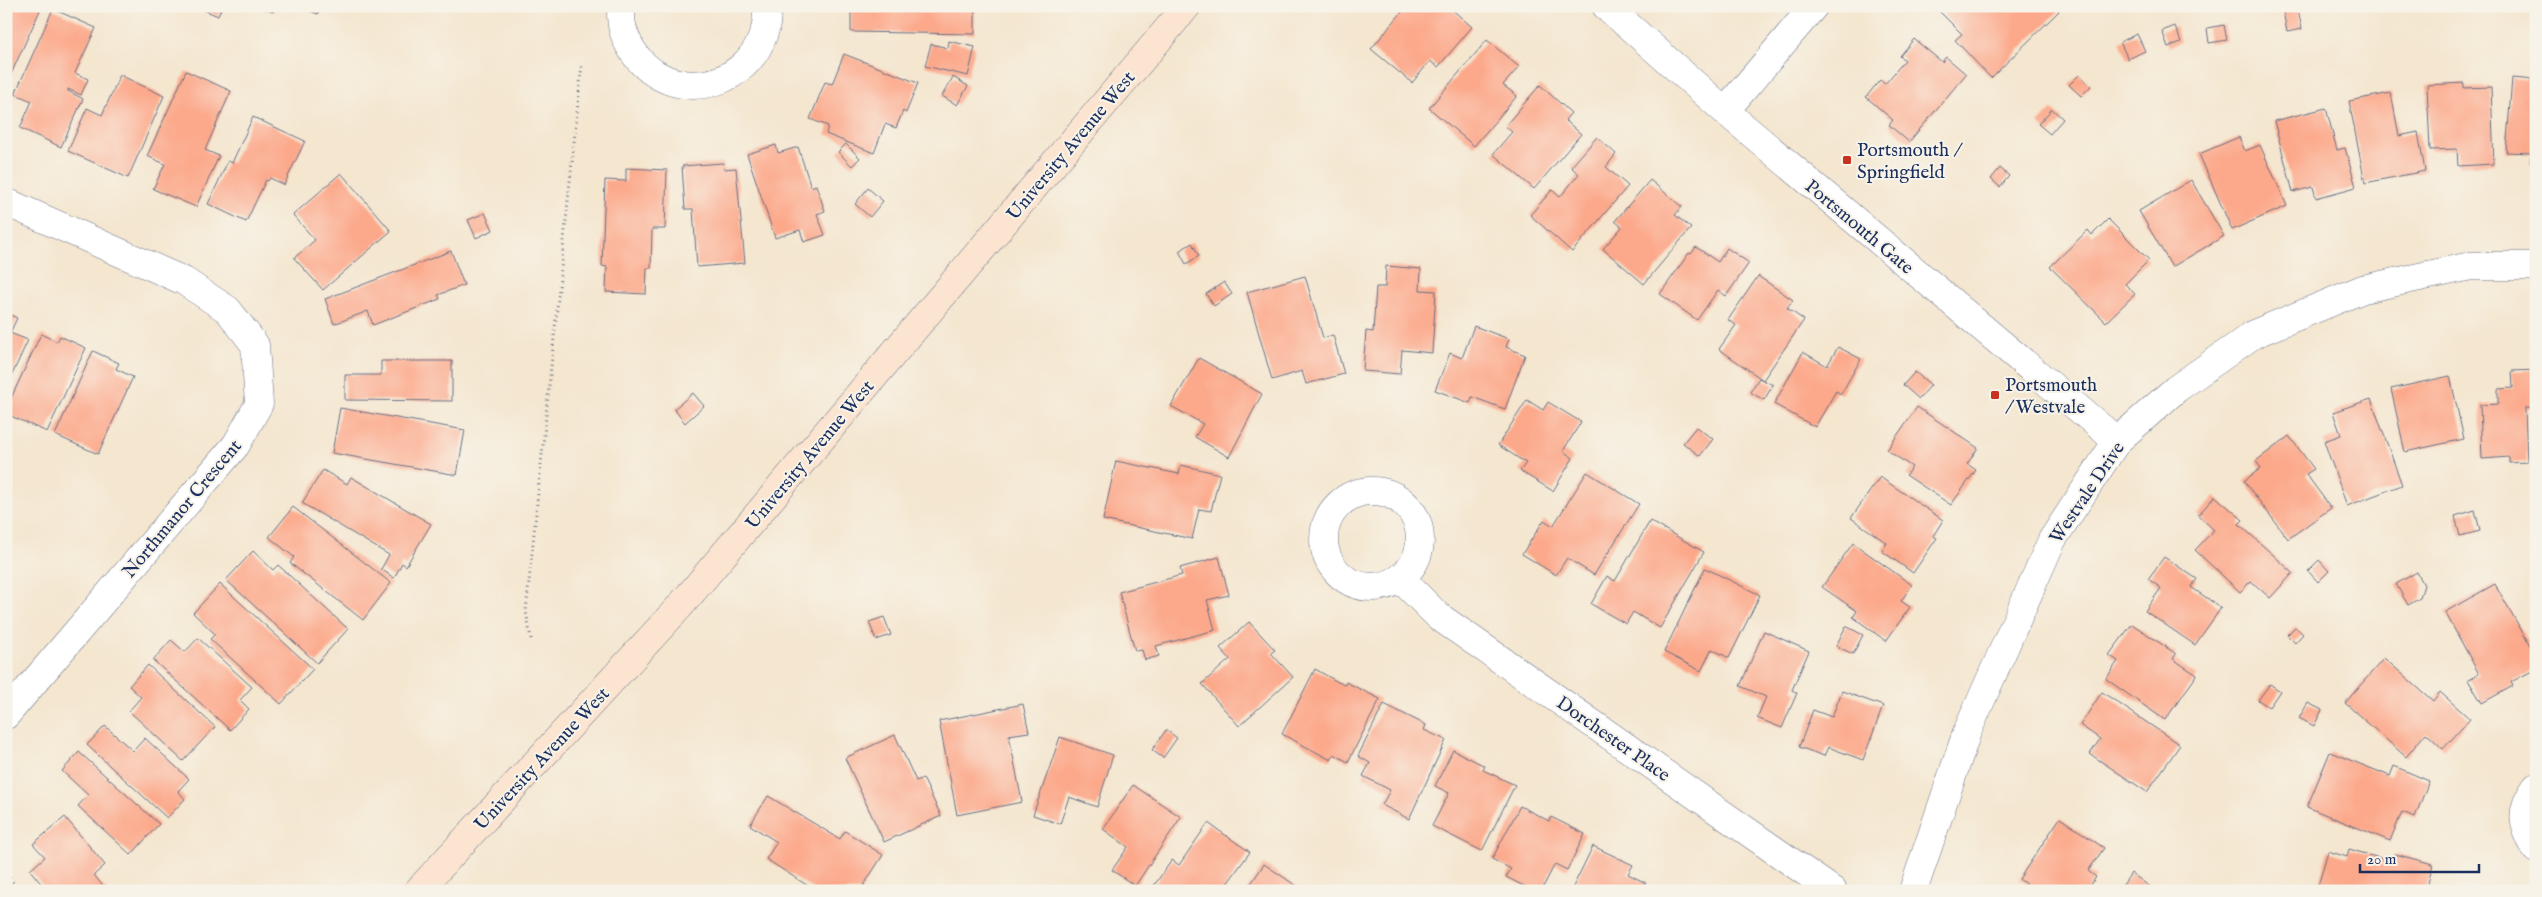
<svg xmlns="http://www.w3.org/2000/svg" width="2542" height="897" font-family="'IM FELL English',serif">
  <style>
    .building { fill: #fca98b }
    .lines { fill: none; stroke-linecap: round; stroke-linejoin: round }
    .minor-casing { stroke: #676f86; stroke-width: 29 }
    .tertiary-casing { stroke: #676f86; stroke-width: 29 }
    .secondary-casing { stroke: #676f86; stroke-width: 29 }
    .path { stroke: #676f86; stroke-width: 3; stroke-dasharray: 1 4; stroke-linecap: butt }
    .minor { stroke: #fff; stroke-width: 28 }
    .tertiary { stroke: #fff; stroke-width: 28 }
    .secondary { stroke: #fce5d0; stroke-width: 28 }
    .poi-dot { fill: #c8321e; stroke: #f7f3e8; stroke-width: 2 }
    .labels { text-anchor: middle; stroke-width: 4; stroke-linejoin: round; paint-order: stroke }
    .street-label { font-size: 19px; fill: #1b2f5e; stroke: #f7f3e8 }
    .poi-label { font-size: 19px; fill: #1b2f5e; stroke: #f7f3e8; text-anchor: start }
  </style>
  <rect width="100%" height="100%" fill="#f7f3e8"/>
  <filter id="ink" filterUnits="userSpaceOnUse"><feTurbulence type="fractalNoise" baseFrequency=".02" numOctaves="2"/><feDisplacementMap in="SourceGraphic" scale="10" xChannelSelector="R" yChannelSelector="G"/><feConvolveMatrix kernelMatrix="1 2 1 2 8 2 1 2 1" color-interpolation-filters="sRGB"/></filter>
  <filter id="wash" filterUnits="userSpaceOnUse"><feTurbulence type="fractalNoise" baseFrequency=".0096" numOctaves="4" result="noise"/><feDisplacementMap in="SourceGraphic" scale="20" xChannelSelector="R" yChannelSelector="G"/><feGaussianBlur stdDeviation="1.12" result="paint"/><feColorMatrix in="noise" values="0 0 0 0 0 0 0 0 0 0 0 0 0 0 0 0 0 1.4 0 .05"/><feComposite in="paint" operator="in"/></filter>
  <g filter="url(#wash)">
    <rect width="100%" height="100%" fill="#f4e6cf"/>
    <g id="blocks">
      <path class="building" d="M6,6H42L6,85Z
        M195,6H222L218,16Z
        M259,6H275L273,12Z
        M298,6H321L318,14Z
        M848,6H975V34L851,32V10H848Z
        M1407,6H1448L1472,27L1438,67L1430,61L1412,83L1371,49Z
        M1943,6H2055L2059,11L1991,78L1955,40L1962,34L1938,10Z
        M53,9L96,28L75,73L88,79L81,95L68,89V91L83,99L61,147L20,128L32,101L15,94Z
        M2298,9L2302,29L2287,32L2283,11Z
        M2224,25L2227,40L2209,43L2207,28Z
        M2175,26L2181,42L2168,47L2162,31Z
        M2137,34L2145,51L2128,59L2120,42Z
        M1914,39L1942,62L1946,57L1966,74L1909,142L1889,125L1893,120L1866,97L1880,80L1885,84L1905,60L1900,56Z
        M1487,40L1519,67L1503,85L1517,96L1474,146L1429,108Z
        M949,41L975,47L968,76L925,66L931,44L948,48Z
        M844,54L918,83L906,113L903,111L896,128L885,124L874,153L826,134L828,126L810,119L825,82L832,84Z
        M186,71L231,91L205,150L219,156L196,207L153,189L165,164L147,156Z
        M120,75L164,96L128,178L68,151L87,108L102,115Z
        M2079,75L2091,86L2081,96L2069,85Z
        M953,77L968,86L957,105L942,96Z
        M2512,78L2536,80V164L2530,163L2531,153L2506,152Z
        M2464,83V88L2491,87L2494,164L2458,166L2457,149L2430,150L2427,85Z
        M1540,85L1571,113L1565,120L1581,134L1534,189L1493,154L1512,132L1505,126Z
        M2391,93L2399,136L2418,132L2425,171L2365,183L2349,101Z
        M2326,108L2337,150L2345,148L2356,187L2316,198L2313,187L2293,192L2274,121Z
        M2052,109L2063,119L2050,134L2038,124Z
        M253,117L305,141L284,185L270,178L268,181L266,180L246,222L208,204L228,161L232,163Z
        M1597,137L1616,154L1606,167L1628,186L1572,252L1530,215L1552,190L1560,197L1579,174L1571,167Z
        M2239,137L2245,151L2260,145L2287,206L2232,230L2199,154Z
        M846,144L860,158L852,166L838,152Z
        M776,145L778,153L798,147L811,187L816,185L825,211L817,214L825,235L804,242L800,230L775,238L747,154Z
        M723,163L724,169L736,168L745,263L697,267L693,209H685L682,166Z
        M626,168L667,170L665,229H652L651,268H647L646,294L606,292L607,267L602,266L605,180L626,181Z
        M2000,168L2009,176L2000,187L1991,179Z
        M341,173L391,231L323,290L294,258L315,240L293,215Z
        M1650,180L1682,207L1675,215L1691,228L1644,284L1603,249L1622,227L1615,221Z
        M2191,180L2224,236L2172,267L2139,211Z
        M868,188L883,201L870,217L855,204Z
        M485,213L493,230L476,238L468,220Z
        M2108,219L2149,260L2125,284L2135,294L2106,322L2050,267L2088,230L2092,235Z
        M1192,243L1199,256L1186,264L1179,251Z
        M1696,247L1718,262L1727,248L1749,263L1726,296L1718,290L1697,320L1660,294L1689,253L1691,254Z
        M451,251L464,285L438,295L440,299L373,325L368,311L334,324L325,299Z
        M1386,266L1421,269L1420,290L1436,291L1432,353L1402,350L1400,374L1363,371L1366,331L1373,332L1376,287H1385Z
        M1305,276L1323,338L1333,335L1344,374L1306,384L1302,371L1272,380L1247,292Z
        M1758,276L1793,300L1787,308L1804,320L1763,380L1719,349L1736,325L1728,320Z
        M1224,282L1232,294L1214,306L1206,294Z
        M6,313L17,318L10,333L28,340L6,388Z
        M1474,326L1509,339L1506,347L1525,355L1505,409L1472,397L1470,403L1435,390L1450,353L1462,358Z
        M41,334L57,342L60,336L86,348L47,432L6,414V409Z
        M1838,347L1861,359L1841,394L1836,391L1815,427L1774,404L1803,352L1827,366Z
        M93,351L119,363L116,369L133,377L98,454L55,435Z
        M1199,358L1262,394L1229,457L1195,437L1203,424L1171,406Z
        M381,361H452V401L345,400V375H381Z
        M2536,370V408H2525L2527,462L2509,463V457L2482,459L2480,405L2498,404V389L2513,388L2512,371Z
        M1915,372L1931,385L1919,399L1903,385Z
        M2450,376L2464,439L2405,452L2391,389Z
        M1759,378L1773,385L1764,400L1750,392Z
        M693,393L704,406L685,423L674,409Z
        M2371,399L2402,485L2347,506L2324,441L2341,435L2333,412Z
        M1527,400L1543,410L1548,402L1581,422L1563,451L1573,458L1553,491L1520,471L1526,463L1498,445Z
        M1917,407L1978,448L1967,464L1976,470L1951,505L1906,475L1912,467L1887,450Z
        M340,408L465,430L457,475L332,453Z
        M1696,427L1713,439L1700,456L1683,443Z
        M2289,436L2314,469L2306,474L2331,508L2288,539L2244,481L2261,468L2256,461Z
        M1116,461L1179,474L1181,465L1220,474L1211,511L1199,509L1192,539L1103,520Z
        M323,470L347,484L351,477L431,524L406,566L402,563L394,578L381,569L389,555L302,503Z
        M1587,472L1639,504L1594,575L1567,558L1556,575L1522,554L1544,520L1553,526Z
        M1880,477L1943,520L1933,536L1937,538L1913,573L1882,551L1887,543L1851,518Z
        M2215,496L2243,520L2239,524L2293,573L2270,598L2251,581L2240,592L2195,550L2214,530L2198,515Z
        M293,507L391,583L363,620L290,563L294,557L269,537Z
        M2475,510L2480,531L2460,536L2455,516Z
        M1650,521L1704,552L1660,628L1633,612L1626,624L1591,604L1607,576L1615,581Z
        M1853,543L1912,585L1901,601L1910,607L1886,641L1853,617L1857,611L1822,587Z
        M253,551L273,570L278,565L348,629L317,663L226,580Z
        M1219,557L1229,595L1207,600L1215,630L1156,646L1159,656L1145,660L1142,650L1135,651L1119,592L1182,575L1180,568Z
        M2164,557L2197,579L2191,587L2221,608L2195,645L2145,611L2161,588L2148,579Z
        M2319,560L2329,571L2318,582L2308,571Z
        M1705,568L1760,595L1729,658L1712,649L1701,671L1664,652Z
        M2417,572L2424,585L2420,598L2408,605L2396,584Z
        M220,584L313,669L281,704L210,639L215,634L193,613Z
        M2495,584L2536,656V669L2511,682L2513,686L2482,703L2468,680L2479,674L2445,612Z
        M884,617L891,635L876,640L869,622Z
        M1249,622L1275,650L1271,653L1293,677L1239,726L1202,684L1230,659L1220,648Z
        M2132,624L2176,654L2173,659L2197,675L2165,720L2106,679L2118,661L2109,655Z
        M1846,626L1863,635L1853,654L1836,646Z
        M2295,627L2303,634L2295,643L2287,635Z
        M1764,631L1809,651L1792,690L1797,693L1782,728L1757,718L1766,697L1740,686Z
        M198,638L252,687L240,700L249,709L230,730L153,660L171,640L185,652Z
        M2384,658L2433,701L2440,692L2470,719L2443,749L2426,733L2406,757L2345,703Z
        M148,665L215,727L183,761L129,711L141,697L129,686Z
        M1315,669L1338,682L1345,685L1346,682L1380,699L1348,762L1334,754L1331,760L1282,734Z
        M2270,684L2280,691L2269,707L2258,700Z
        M1842,691L1883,706L1863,760L1828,747L1824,756L1799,747L1813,710L1832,717Z
        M2102,692L2180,745L2147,792L2090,754L2100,739L2080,725Z
        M2308,703L2322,710L2314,726L2299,718Z
        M1023,704L1029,732L1009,735L1022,802L957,815L939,721Z
        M1384,704L1426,725L1424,730L1446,740L1409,819L1382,805L1390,790L1363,776L1370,763L1358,756Z
        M105,726L133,751L145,738L189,779L178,791L185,799L167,818L87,745Z
        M1166,730L1177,738L1163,758L1152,750Z
        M895,735L916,781L923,778L941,816L884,842L845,758Z
        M1060,737L1113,755L1097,807L1069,797L1060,824L1033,815Z
        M1453,750L1485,766L1483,770L1515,785L1482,851L1432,826L1449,793L1435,786Z
        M79,752L159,824L131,855L78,806L88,795L62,771Z
        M2330,752L2390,776L2394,766L2429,781L2415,817L2402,812L2390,841L2307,807Z
        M1133,785L1181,817L1135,886L1112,870L1128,847L1103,829Z
        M768,796L840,839L845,831L883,855L860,891H816L766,859L777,842L750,825Z
        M1520,806L1549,821L1551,817L1585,834L1567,870L1555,864L1541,891H1534L1506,877L1511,869L1492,859Z
        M65,817L105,865L94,875L107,891H47L30,870L45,857L33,844Z
        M2060,818L2104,848L2088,871L2096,877L2087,891H2035L2019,879Z
        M1208,823L1250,852L1224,888L1227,891H1150L1172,860L1179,865Z
        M1593,846L1633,865L1628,874L1646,883L1642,891H1571Z
        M2349,849L2393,862L2395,854L2433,864L2426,891H2335L2318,886L2328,851L2347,857Z
        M1264,864L1304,891H1246Z
        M2131,873L2156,891H2119Z"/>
    </g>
  </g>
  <g filter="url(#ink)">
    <use href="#blocks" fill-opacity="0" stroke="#676f86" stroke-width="1"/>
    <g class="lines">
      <defs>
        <path id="minor" d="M622,6C619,21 624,37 632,50C666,104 744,93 764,33C767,25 767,15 767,6
          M1606,6L1725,111L2117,441
          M1725,111L1814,6
          M6,202L184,281L228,310L255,345L259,404L236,445L6,715
          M1324 539a48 48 0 1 1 96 0a48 48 0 1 1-96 0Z
          M1400,578L1438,616L1833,891
          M2536,787C2519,810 2522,825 2536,849"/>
        <path id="tertiary" d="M1913,891L1967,732L2052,540L2117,441L2176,389L2254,334L2363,289L2471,266H2536"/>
        <path id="secondary" d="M418,891L681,605L1187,6"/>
      </defs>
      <use href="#minor" class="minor-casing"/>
      <use href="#tertiary" class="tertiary-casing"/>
      <use href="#secondary" class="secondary-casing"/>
      <path class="path" d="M531,639L526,611L582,64
        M6,868L17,891"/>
      <use href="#minor" class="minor"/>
      <use href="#tertiary" class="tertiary"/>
      <use href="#secondary" class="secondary"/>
    </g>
  </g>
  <g class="poi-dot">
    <rect x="1842" y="155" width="10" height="10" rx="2.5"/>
    <rect x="1990" y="390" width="10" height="10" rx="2.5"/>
  </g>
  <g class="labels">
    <g class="street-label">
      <text transform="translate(1070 145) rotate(-50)" y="7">University Avenue West</text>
      <text transform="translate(1860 226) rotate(40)" y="7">Portsmouth Gate</text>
      <text transform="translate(809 454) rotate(-50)" y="7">University Avenue West</text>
      <text transform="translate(2086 492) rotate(-56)" y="7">Westvale Drive</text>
      <text transform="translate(181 508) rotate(-50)" y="7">Northmanor Crescent</text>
      <text transform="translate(1614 738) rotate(35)" y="7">Dorchester Place</text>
      <text transform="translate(541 758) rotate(-47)" y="7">University Avenue West</text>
    </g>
    <g class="poi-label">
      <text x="1857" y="156">Portsmouth /<tspan x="1857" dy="22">Springfield</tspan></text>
      <text x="2005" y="391">Portsmouth<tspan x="2005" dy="22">/ Westvale</tspan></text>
    </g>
  </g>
  <rect width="2542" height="897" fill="none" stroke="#f7f3e8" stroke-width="25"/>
  <path d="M2360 864v8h119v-8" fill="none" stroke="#1b2f5e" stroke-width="2.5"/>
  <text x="2367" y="864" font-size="15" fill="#1b2f5e" stroke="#f7f3e8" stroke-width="4" paint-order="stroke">20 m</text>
</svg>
